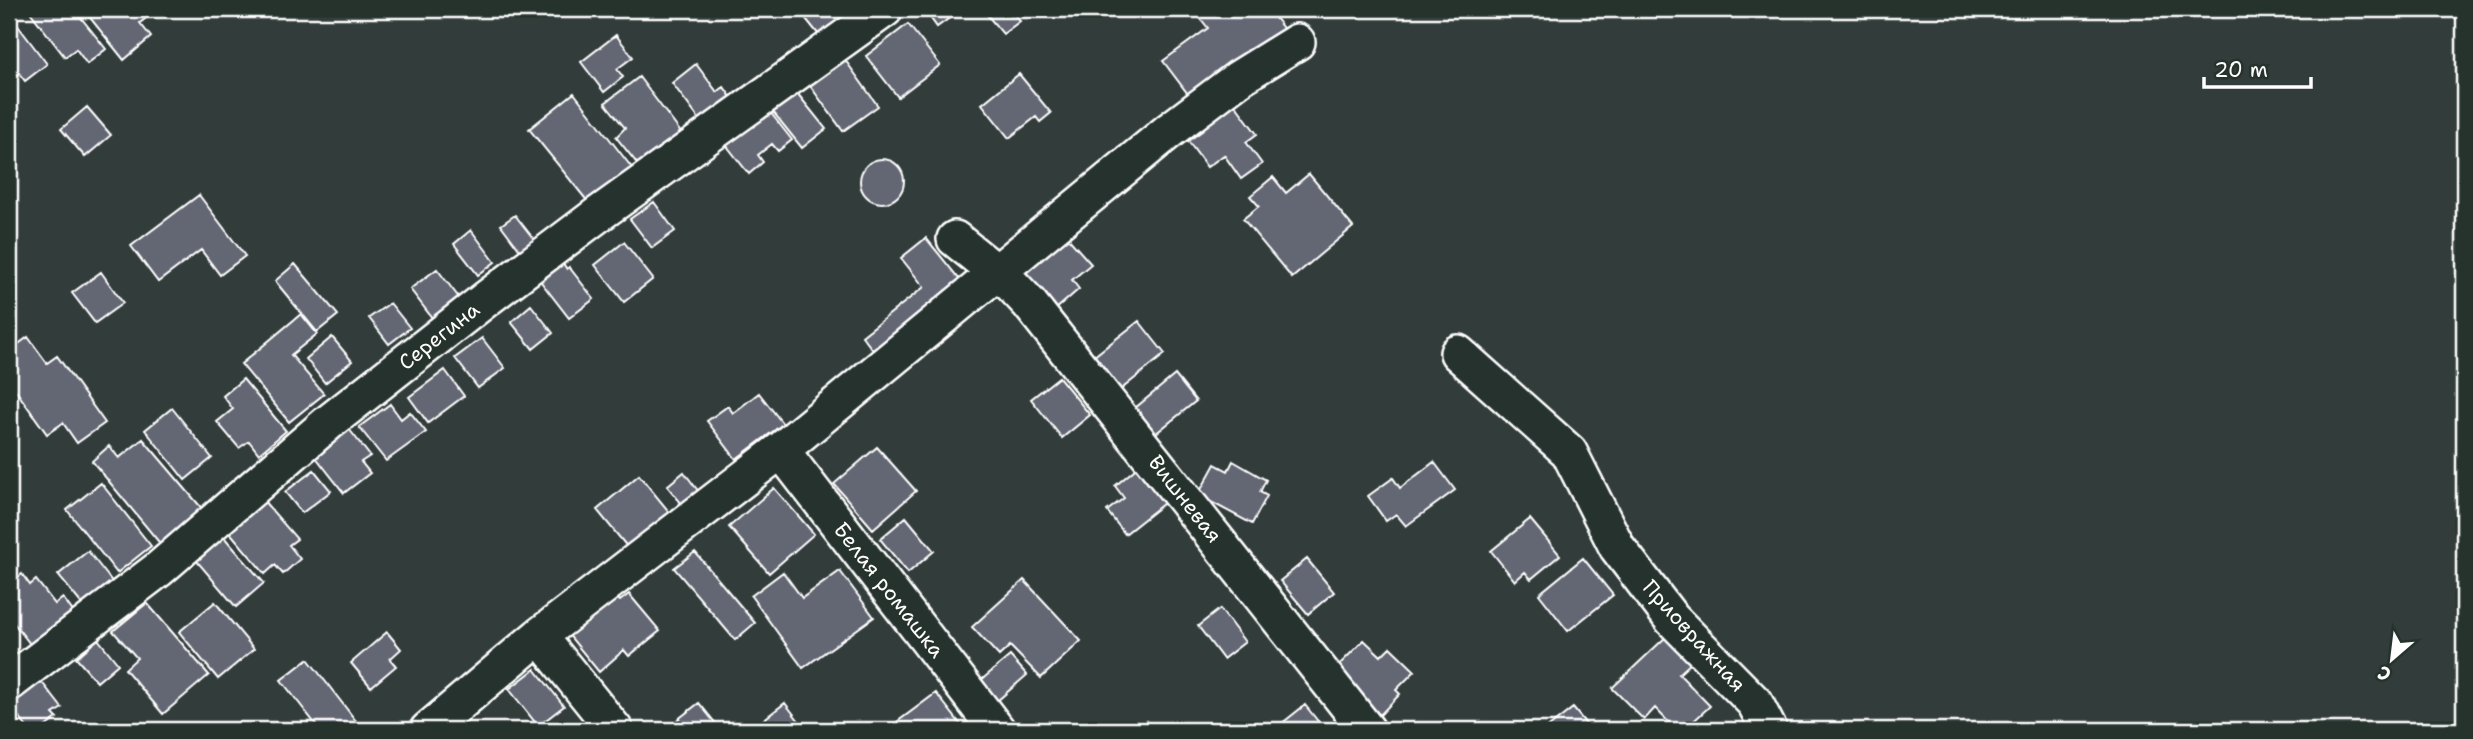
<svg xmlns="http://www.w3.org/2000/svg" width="2473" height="739" font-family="'Shantell Sans',sans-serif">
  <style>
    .building { fill: #646673; stroke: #fff; stroke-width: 2 }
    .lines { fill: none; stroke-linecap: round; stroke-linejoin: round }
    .street-casing { stroke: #fff; stroke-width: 40 }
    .street { stroke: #26332d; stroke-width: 35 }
    .labels { text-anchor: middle; stroke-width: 5; stroke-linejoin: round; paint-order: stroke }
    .street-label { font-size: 21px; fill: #fff; stroke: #26332d }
  </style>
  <rect width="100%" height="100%" fill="#323d3b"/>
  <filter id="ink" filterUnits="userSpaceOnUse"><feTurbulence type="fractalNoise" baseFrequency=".0143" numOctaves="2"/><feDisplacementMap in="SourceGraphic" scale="14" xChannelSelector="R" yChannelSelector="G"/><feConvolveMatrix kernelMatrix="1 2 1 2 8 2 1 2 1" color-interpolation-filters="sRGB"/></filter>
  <g filter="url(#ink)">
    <path class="building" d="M37,9H74L106,49L87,64L76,49L65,57L31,13Z
      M83,9H147L151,14L140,23L151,37L124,60Z
      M798,9H863L839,27L836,22L819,35Z
      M924,9H962L937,27Z
      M995,9H1010L1020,21L1003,34L987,15Z
      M1193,9H1268L1286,32L1194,102L1163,61L1208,28Z
      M9,14L47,64L25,81L16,69L9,74Z
      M908,24L940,65L898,97L866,56Z
      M616,35L633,57L617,69L623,77L604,92L581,62Z
      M843,57L878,106L843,131L808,83Z
      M696,64L717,92L724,87L733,100L702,123L672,83Z
      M1019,74L1051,113L1040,122L1036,117L1009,138L982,104Z
      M639,77L682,134L640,167L616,137L625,128L605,103Z
      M574,93L636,173L593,208L529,129Z
      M797,93L826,129L802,148L773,112Z
      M1231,99L1257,134L1246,142L1262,164L1241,179L1224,155L1207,167L1188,141L1202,131L1197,123Z
      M87,107L111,135L85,157L61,129Z
      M766,107L792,140L778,151L772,144L758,155L763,162L749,174L723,141Z
      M860 181a22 22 0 1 1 44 0a22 22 0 1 1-44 0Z
      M1309,174L1353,227L1292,278L1243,219L1259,206L1250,196L1273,177L1286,193Z
      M199,195L245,256L220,275L201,250L158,282L131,246Z
      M654,202L675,231L652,248L630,219Z
      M515,215L536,242L522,253L501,225Z
      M471,230L495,262L478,275L454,244Z
      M1067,237L1091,264L1072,280L1079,289L1055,310L1019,270L1047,244L1053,250Z
      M926,238L964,285L876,354L862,336L924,287L901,258Z
      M624,242L653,279L624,302L595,265Z
      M561,261L567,269L569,267L594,299L569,318L538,278Z
      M295,264L338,315L317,332L275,281Z
      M437,269L460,299L433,319L410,289Z
      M101,272L123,303L95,323L72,293Z
      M390,303L410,328L389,344L369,318Z
      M531,305L553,333L533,349L511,322Z
      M301,314L317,334L291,355L324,394L289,422L241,364Z
      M1139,321L1165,354L1119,391L1093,357Z
      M28,337L47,363L57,356L105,423L77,443L63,423L47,434L9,381V351Z
      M332,337L352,361L325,383L306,359Z
      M482,338L505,368L478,388L455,358Z
      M445,370L464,396L428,423L409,397Z
      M1175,375L1196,401L1155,434L1134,409Z
      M1059,377L1090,415L1062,438L1031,399Z
      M243,379L286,431L259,454L249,441L239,448L217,422L233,409L223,396Z
      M759,393L783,424L736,459L707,421L728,406L733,413Z
      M390,404L401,419L410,412L426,432L386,461L359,427Z
      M172,408L212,458L185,480L145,430Z
      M349,429L370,456L361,462L370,473L344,493L315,456Z
      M143,439L205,512L163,547L92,461L109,446L119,458Z
      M877,447L916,491L873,529L834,484Z
      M1233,461L1266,480L1260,492L1267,496L1252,524L1198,495L1215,464L1228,471Z
      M1434,462L1455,490L1406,526L1396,514L1386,521L1368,496L1393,478L1400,488Z
      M1140,465L1168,500L1125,534L1107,511L1124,498L1115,486Z
      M314,470L331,491L302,513L285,492Z
      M684,472L702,496L686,509L667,486Z
      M639,475L671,514L629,549L597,510Z
      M101,483L151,546L117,573L67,510Z
      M774,488L814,534L769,573L729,527Z
      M262,499L297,539L289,545L300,559L283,574L275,565L265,574L227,529Z
      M906,517L934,551L908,573L880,539Z
      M1530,519L1560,555L1531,579L1525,572L1515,581L1491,551Z
      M217,529L264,583L236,607L189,552Z
      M88,551L114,584L85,608L58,575Z
      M695,552L755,623L735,640L674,568Z
      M1583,558L1613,595L1568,631L1539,594Z
      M1307,559L1334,592L1308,614L1280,581Z
      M840,571L874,617L803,668L751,596L783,572L802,598Z
      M22,574L30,585L36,580L55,604L63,598L74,613L34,649L9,617V584Z
      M1024,580L1081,641L1041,678L1010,646L999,656L972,627Z
      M613,594L620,601L629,594L660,631L629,656L624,650L599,672L567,633Z
      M215,602L254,649L218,679L179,632Z
      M147,603L209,675L163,714L125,669L137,658L113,631Z
      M1220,609L1245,642L1223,659L1198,626Z
      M387,632L401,649L390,659L396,666L371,687L351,663Z
      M1668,635L1693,661L1679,674L1710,706L1684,730H1676L1655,708L1644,720L1612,688Z
      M98,639L118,664L97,682L76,658Z
      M1364,640L1381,656L1390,647L1415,671L1396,690L1400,694L1380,715L1334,670Z
      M1010,656L1027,675L997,701L980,681Z
      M308,659L363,730H320L281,680Z
      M535,669L564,706L538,726L509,689Z
      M37,676L62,708L53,714L57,718L41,730H29L9,704V698Z
      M936,693L965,730H897L893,725Z
      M699,703L721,730H664Z
      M785,703L806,730H750Z
      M1305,705L1325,730H1278L1276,728Z
      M1573,708L1591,730H1545Z
      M1147,721L1155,730H1137Z"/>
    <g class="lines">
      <defs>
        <path id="street" d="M955,239L1012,285L1029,303L1367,730
          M1458,353L1569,452L1617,547L1672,619L1755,703L1769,730
          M781,450L997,730
          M539,636L615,730
          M9,683L159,569L328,423L486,299L596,216L885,9
          M428,730L539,636L781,450L1170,130L1239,78L1297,42"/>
      </defs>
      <use href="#street" class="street-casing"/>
      <use href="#street" class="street"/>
    </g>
  </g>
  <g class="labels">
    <g class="street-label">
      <text transform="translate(439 336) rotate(-38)" y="7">Серегина</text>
      <text transform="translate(1185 499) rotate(52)" y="7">Вишневая</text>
      <text transform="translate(889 590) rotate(52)" y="7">Белая ромашка</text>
      <text transform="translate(1694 636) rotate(48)" y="7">Приовражная</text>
    </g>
  </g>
  <rect width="2473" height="739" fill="none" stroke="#26332d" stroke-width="35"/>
  <rect x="18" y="18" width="2438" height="704" fill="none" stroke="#fff" stroke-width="2.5" filter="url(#ink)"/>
  <g transform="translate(2392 659) rotate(208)" stroke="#26332d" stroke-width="5" paint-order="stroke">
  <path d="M0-5L12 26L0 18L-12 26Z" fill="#ffffff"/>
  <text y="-10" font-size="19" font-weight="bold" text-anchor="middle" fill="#ffffff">С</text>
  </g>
  <path d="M2204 77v10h107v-10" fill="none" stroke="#ffffff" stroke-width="3.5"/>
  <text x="2214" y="77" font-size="21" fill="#ffffff" stroke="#26332d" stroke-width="5" paint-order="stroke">20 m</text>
</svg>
